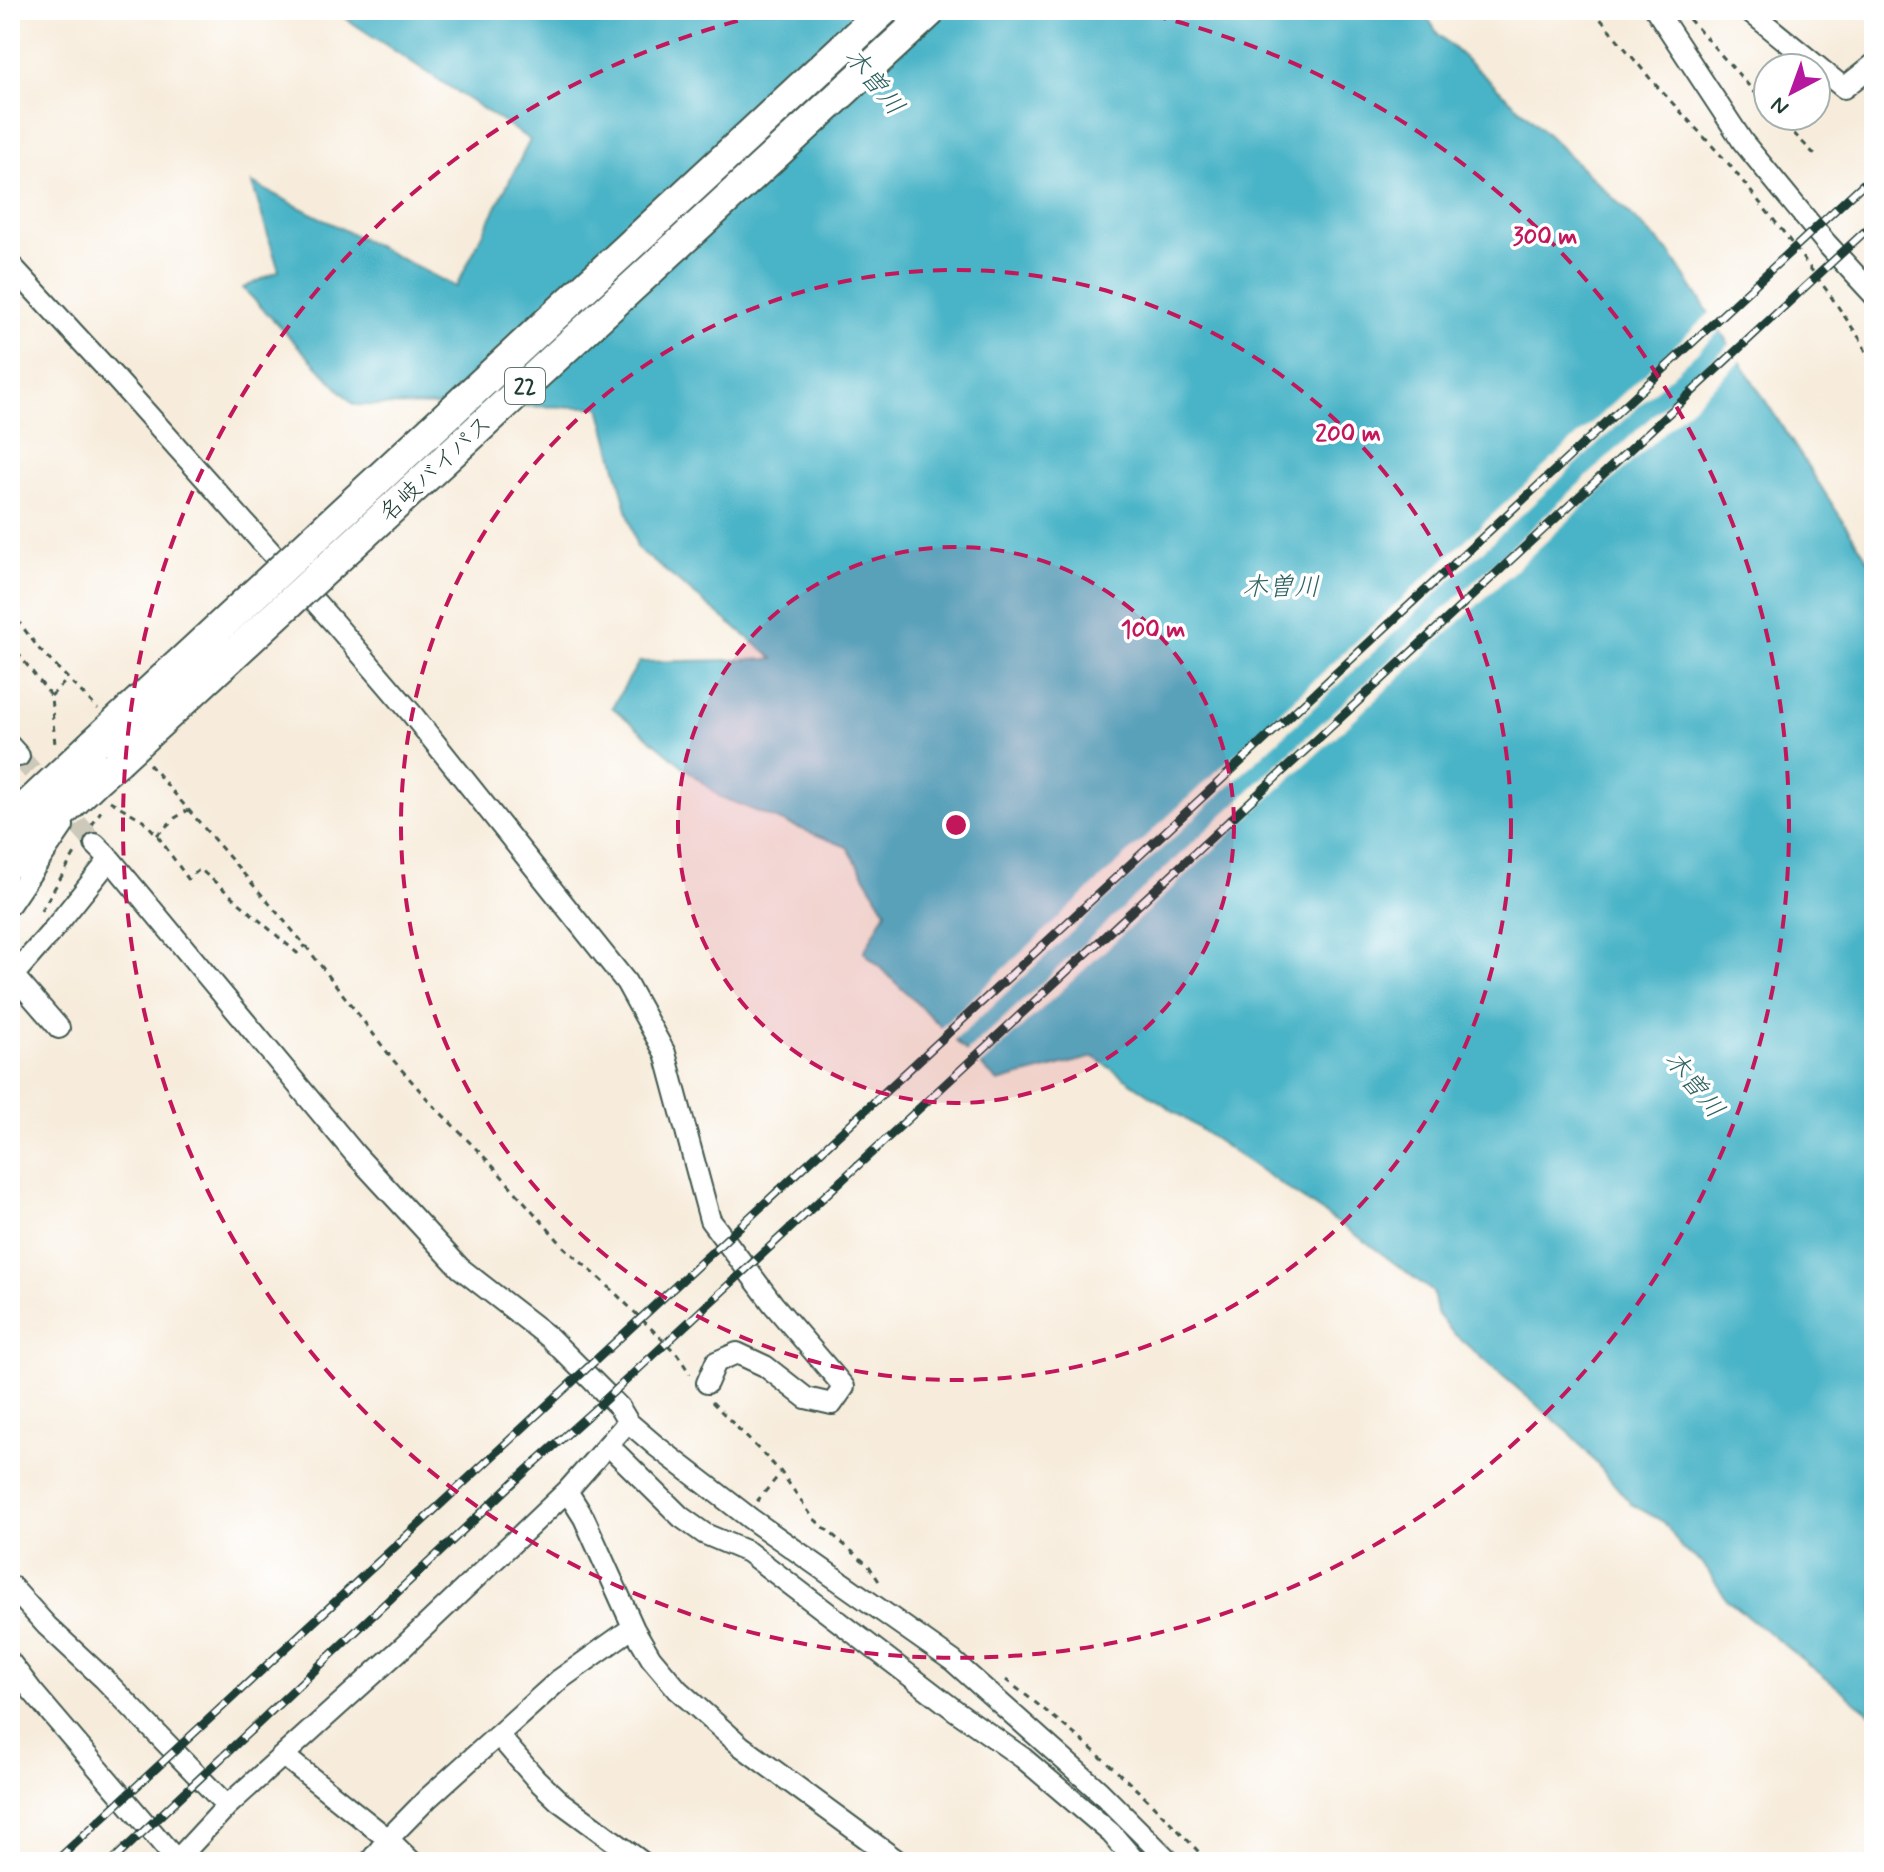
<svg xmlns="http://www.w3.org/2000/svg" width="1884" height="1872" font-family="Mynerve,'Klee One',sans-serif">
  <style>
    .water { fill: #49b4c7; stroke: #34787e; stroke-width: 2 }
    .pier { fill: #f7ecdb }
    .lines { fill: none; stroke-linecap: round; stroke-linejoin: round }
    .minor-tunnel { stroke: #ccc9ba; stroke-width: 20; stroke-dasharray: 20 10; stroke-linecap: butt }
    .minor-casing { stroke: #3f574d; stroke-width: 24 }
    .highway-casing { stroke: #3f574d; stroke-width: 34 }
    .path { stroke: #3f574d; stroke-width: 3; stroke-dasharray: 6 6; stroke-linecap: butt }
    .minor { stroke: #fff; stroke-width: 20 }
    .highway { stroke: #fff; stroke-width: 30 }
    .rail-casing { stroke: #1f3d34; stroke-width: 9 }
    .rail { stroke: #fff; stroke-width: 6; stroke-dasharray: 18; stroke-linecap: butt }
    .highway-bridge-casing { stroke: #3f574d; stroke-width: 34; stroke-linecap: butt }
    .path-bridge { stroke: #3f574d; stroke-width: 3; stroke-dasharray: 6 6; stroke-linecap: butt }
    .highway-bridge { stroke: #fff; stroke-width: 30 }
    .ring { fill: none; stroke: #c2185b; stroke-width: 4; stroke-dasharray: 14 10 }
    .labels { text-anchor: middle; stroke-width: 7; stroke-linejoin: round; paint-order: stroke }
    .shield { fill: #fff; stroke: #627771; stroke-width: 2 }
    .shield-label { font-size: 22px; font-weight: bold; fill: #1f3d34 }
    .street-label { font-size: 24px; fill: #1f3d34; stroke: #fff }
    .water-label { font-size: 26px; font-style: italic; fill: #2c6160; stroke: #fff }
    .centre { fill: #c2185b; stroke: #fff; stroke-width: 4 }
    .ring-label { font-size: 24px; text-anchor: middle; font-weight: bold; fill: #c2185b; stroke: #fff; stroke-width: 7; stroke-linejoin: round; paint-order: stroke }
  </style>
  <rect width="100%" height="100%" fill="#fff"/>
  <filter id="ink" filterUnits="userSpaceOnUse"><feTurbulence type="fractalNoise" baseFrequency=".0125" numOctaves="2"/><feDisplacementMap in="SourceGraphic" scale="16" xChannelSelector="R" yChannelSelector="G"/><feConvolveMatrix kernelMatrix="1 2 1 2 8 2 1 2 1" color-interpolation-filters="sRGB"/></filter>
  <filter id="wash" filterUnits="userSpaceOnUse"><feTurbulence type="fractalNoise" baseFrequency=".006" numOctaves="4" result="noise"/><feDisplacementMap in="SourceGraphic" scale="32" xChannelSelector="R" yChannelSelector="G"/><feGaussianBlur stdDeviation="1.8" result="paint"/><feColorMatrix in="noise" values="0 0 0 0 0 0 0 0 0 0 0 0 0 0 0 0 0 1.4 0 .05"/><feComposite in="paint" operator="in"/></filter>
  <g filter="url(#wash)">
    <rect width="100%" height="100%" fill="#f7ecdb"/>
    <path class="water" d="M337,10H1423L1438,34L1527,115L1670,253L1874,569V1716L1727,1600L1702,1562L1683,1550L1664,1522L1631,1504L1574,1437L1452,1332L1437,1313L1433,1292L1369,1244L1094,1057L998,1082L864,952L886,911L847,847L720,797L612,707L639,662L774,659L637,548L600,407L354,405L243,288L279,271L252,183L456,287L530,140L348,20Z"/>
    <path class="pier" d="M1712,311L1723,328L952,1043L938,1030Z
      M1732,342L1743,359L978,1068L964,1055Z"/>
  </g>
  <g filter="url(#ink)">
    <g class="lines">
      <path class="minor-tunnel" d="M19,756L95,844"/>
      <defs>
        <path id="minor" d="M1656,10L1743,142L1826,243L1874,295
          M1748,10L1844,88L1874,64
          M10,264L117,380L335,624L412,714L626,982L665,1053L710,1220L773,1304L844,1387L832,1404L806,1398L765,1366L737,1353L716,1362L707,1383
          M10,746L19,756
          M95,844L110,859L355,1154L460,1268L550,1338L619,1407L628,1422L656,1446L751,1519L953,1661L1099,1791L1170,1862
          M10,904L63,826
          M13,975L59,1028
          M10,979L52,931L110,859
          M608,1445L681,1517L705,1534L748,1552L956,1711L1023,1758L1111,1833L1136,1862
          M567,1491L584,1518L634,1629L651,1658L678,1690L741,1746L899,1862
          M10,1585L47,1626L104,1679L227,1806
          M10,1662L32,1691L178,1862
          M499,1736L536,1779L559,1801L642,1862
          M284,1756L388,1839L412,1862
          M177,1860L227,1806L402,1648L567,1491L628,1422
          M370,1862L388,1839L428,1798L559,1680L625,1633L634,1629"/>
        <path id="highway" d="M10,822L94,743
          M10,863L96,780L118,761"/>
      </defs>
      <use href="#minor" class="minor-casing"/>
      <use href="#highway" class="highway-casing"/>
      <path class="path" d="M1593,10L1653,82L1728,163L1781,229L1828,292L1862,342L1874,372
        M1681,10L1768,107
        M1777,116L1816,156
        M10,610L39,649L98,709
        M10,643L51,696L55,745
        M51,696L68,679
        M149,764L305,945L394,1061L431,1103L491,1164L564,1247L607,1285L678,1355L690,1374
        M110,801L143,820L157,835L188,879L200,869L297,953L305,945
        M92,825L101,811
        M157,835L175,818L188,810
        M41,911L76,852
        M712,1402L781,1472L813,1518L869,1566L882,1586
        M760,1501L758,1500L780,1474
        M1006,1680C1078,1734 1147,1795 1208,1862"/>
      <use href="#minor" class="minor"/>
      <use href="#highway" class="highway"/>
      <defs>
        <path id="rail" d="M55,1862L1874,174
          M111,1862L528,1469L594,1410L1874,223"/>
      </defs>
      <use href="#rail" class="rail-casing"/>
      <use href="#rail" class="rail"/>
      <defs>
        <path id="highway-bridge" d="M94,743L884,10
          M118,761L932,10"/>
      </defs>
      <use href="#highway-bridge" class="highway-bridge-casing"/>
      <path class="path-bridge" d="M956,16L962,10"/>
      <use href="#highway-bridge" class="highway-bridge"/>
    </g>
  </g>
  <circle cx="956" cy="825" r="278" fill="#c2185b" fill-opacity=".12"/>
  <g class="ring">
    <circle cx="956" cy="825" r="278"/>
    <circle cx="956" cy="825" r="555"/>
    <path d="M1129 10A833 833 0 1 1 783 10"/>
  </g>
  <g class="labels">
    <rect class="shield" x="505" y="368" width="40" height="36" rx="6"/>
    <g class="shield-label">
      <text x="525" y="394">22</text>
    </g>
    <g class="street-label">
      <text transform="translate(435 468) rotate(-43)" y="8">名岐バイパス</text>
    </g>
    <g class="water-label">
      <text transform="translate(875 81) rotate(51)" y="9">木曽川</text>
      <text x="1281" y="595">木曽川</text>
      <text transform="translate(1695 1084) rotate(51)" y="9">木曽川</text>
    </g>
  </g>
  <circle cx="956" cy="825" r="12" class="centre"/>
  <g class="ring-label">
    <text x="1545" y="244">300 m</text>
    <text x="1348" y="441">200 m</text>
    <text x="1153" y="637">100 m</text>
  </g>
  <rect width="1884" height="1872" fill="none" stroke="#fff" stroke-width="40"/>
  <g transform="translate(1792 92) rotate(221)"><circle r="38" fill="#ffffff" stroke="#a5b1ae" stroke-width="2"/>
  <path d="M0-6L14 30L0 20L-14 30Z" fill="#b5179e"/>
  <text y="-12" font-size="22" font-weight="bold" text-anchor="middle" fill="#1f3d34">N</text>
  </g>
</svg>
